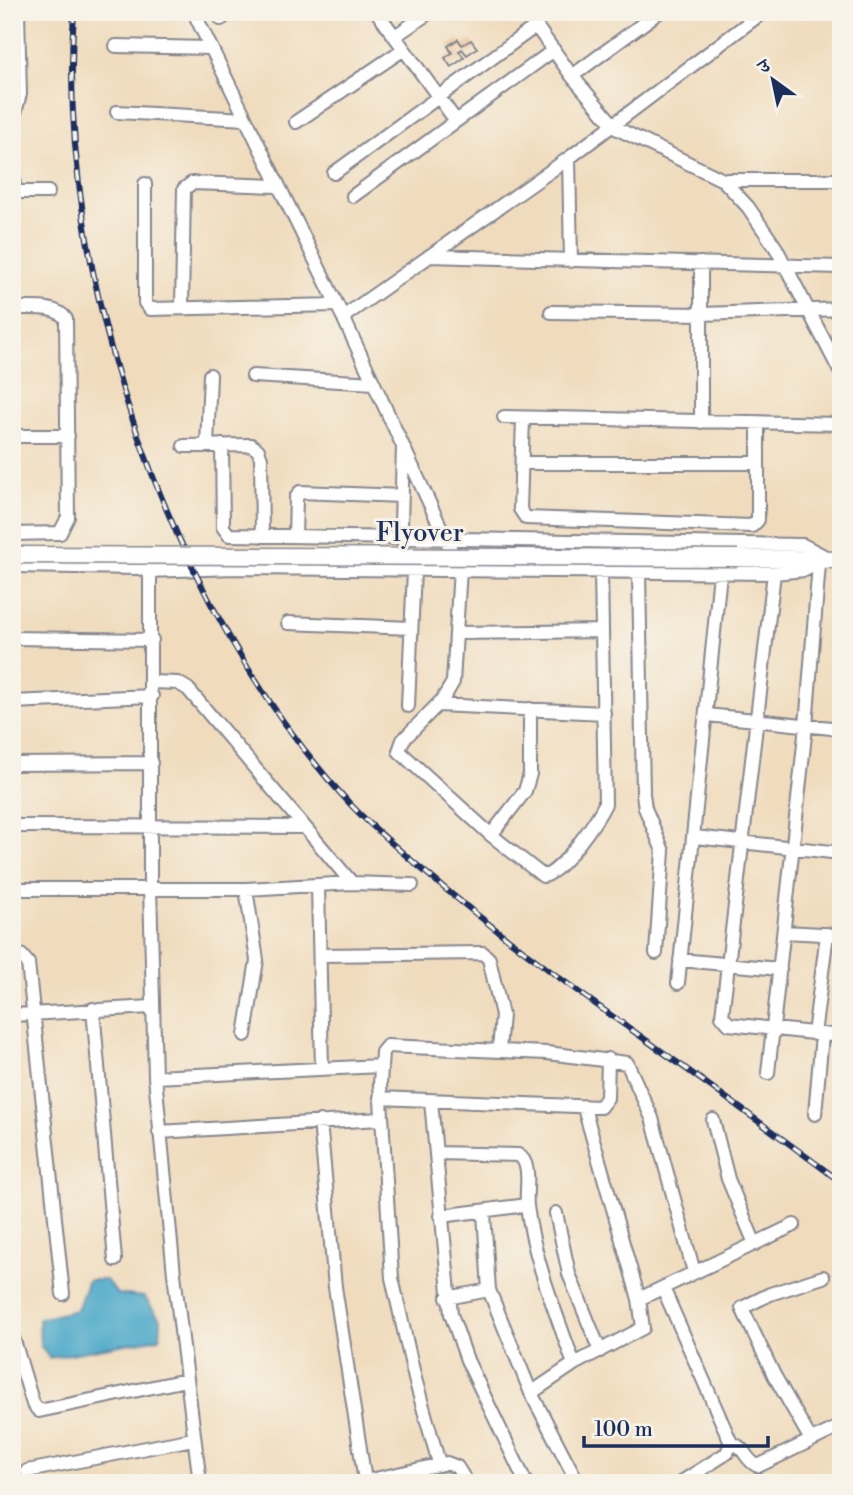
<svg xmlns="http://www.w3.org/2000/svg" width="853" height="1495" font-family="'Libre Bodoni','Noto Serif Devanagari',serif">
  <style>
    .green { fill: #89dfa2; stroke: #528780; stroke-width: 2 }
    .water { fill: #4ba8c9; stroke: #336c94; stroke-width: 2 }
    .building { fill: #e5b784 }
    .lines { fill: none; stroke-linecap: round; stroke-linejoin: round }
    .minor-casing { stroke: #86868e; stroke-width: 16 }
    .major-casing { stroke: #86868e; stroke-width: 19 }
    .minor { stroke: #fff; stroke-width: 12 }
    .major { stroke: #fff; stroke-width: 16 }
    .rail-casing { stroke: #1b2f5e; stroke-width: 6 }
    .rail { stroke: #f7f3e8; stroke-width: 3.5; stroke-dasharray: 10; stroke-linecap: butt }
    .major-bridge-casing { stroke: #86868e; stroke-width: 19; stroke-linecap: butt }
    .major-bridge { stroke: #fff; stroke-width: 16 }
    .labels { text-anchor: middle; stroke-width: 6; stroke-linejoin: round; paint-order: stroke }
    .street-label { font-size: 26px; fill: #1b2f5e; stroke: #f7f3e8 }
  </style>
  <rect width="100%" height="100%" fill="#f7f3e8"/>
  <filter id="ink" filterUnits="userSpaceOnUse"><feTurbulence type="fractalNoise" baseFrequency=".0143" numOctaves="2"/><feDisplacementMap in="SourceGraphic" scale="14" xChannelSelector="R" yChannelSelector="G"/><feConvolveMatrix kernelMatrix="1 2 1 2 8 2 1 2 1" color-interpolation-filters="sRGB"/></filter>
  <filter id="wash" filterUnits="userSpaceOnUse"><feTurbulence type="fractalNoise" baseFrequency=".00686" numOctaves="4" result="noise"/><feDisplacementMap in="SourceGraphic" scale="28" xChannelSelector="R" yChannelSelector="G"/><feGaussianBlur stdDeviation="1.57" result="paint"/><feColorMatrix in="noise" values="0 0 0 0 0 0 0 0 0 0 0 0 0 0 0 0 0 1.4 0 .05"/><feComposite in="paint" operator="in"/></filter>
  <g filter="url(#wash)">
    <rect width="100%" height="100%" fill="#f0dcbd"/>
    <path class="green" d="M445,1468L458,1474L462,1483H384Z"/>
    <path class="water" d="M88,1280H106L117,1294L144,1297L161,1320L160,1338L49,1358L40,1345L39,1319L77,1310Z"/>
    <g id="blocks">
      <path class="building" d="M458,39L462,45L471,40L477,48L467,55L462,49L459,51L464,58L451,67L445,58L452,53L448,46Z"/>
    </g>
  </g>
  <g filter="url(#ink)">
    <use href="#blocks" fill-opacity="0" stroke="#86868e" stroke-width="2"/>
    <g class="lines">
      <defs>
        <path id="minor" d="M377,12L456,121
          M526,12L572,76L616,128L723,180L748,207L776,248L841,373
          M197,19L343,317L460,569L453,682L443,699L403,740L399,751L491,835L543,876C560,875 597,820 605,804L601,571
          M221,19L231,12
          M395,36L430,12
          M116,46L211,48
          M572,76L659,12
          M117,112L246,119
          M296,122L404,49
          M12,124L20,94L18,12
          M12,128L14,192
          M569,158L571,261
          M334,173L536,26
          M723,180H841
          M145,184V303L150,309L337,305
          M12,192H48
          M353,196L554,50
          M429,256L841,267
          M182,307L184,189L192,183L278,186
          M12,308C29,309 56,304 66,319L68,517L60,533L12,534
          M551,312L703,314L841,309
          M343,317L569,158L763,12
          M253,376L374,383
          M504,417L841,424
          M523,418L520,509L526,518L752,526L758,520V424
          M701,422V263
          M12,436H68
          M207,445L210,375
          M184,446L251,445L258,450L261,458L262,536
          M522,463H758
          M401,526L403,446
          M295,536L296,498L300,492L402,496
          M12,566L139,568L148,571L150,576V887L155,1077L174,1274L200,1483
          M148,571L235,568L774,573L805,570L828,558L803,545L229,535L223,527L222,445
          M639,573L643,794L645,808L663,851L656,953
          M774,573L722,1016L729,1024L841,1036
          M288,623L411,628
          M457,633L602,631
          M12,638L152,640
          M152,682L178,683L188,689L352,883
          M12,702L152,696
          M438,705L604,713
          M408,706L414,570
          M707,715L841,729
          M12,764L151,763
          M12,826L303,827
          M491,835L525,791L530,774V709
          M695,837L841,853
          M318,886L322,1069
          M12,889H246L352,883L412,885
          M784,932L841,935
          M12,953L21,955L28,963L63,1294
          M320,955L483,953L489,959L502,1015L499,1050
          M680,960L780,969
          M678,983L720,574
          M93,1009L115,1260
          M12,1015L151,1007
          M814,1034L827,934
          M245,1035L257,960L246,889
          M768,1073L806,726L819,564
          M155,1077L381,1066
          M380,1098L600,1107L607,1098L608,1059
          M431,1101L451,1314L467,1360L526,1483
          M815,1114L822,1035
          M713,1120L728,1179L755,1244
          M320,1121L335,1287L365,1481
          M159,1132L380,1119
          M437,1153L518,1155C533,1163 525,1191 527,1206C534,1260 556,1313 574,1364
          M484,1213L489,1290L531,1393L578,1483
          M556,1213L569,1274L600,1351
          M441,1216L527,1205
          M663,1288L731,1443L727,1453L680,1483
          M447,1298L489,1290
          M639,1299L794,1225
          M12,1334L33,1404L39,1411L186,1380
          M531,1393L574,1364L643,1328L639,1299L584,1108
          M811,1440L774,1375L742,1308L770,1294L823,1277
          M731,1443C746,1447 745,1461 758,1466L841,1426
          M439,1463L415,1379L392,1278L380,1084L382,1052L387,1046L547,1053L627,1063L652,1118L694,1272
          M27,1471L193,1439
          M357,1483L447,1463L457,1467L467,1483
          M835,1483L841,1478"/>
        <path id="major" d="M738,558L841,560"/>
      </defs>
      <use href="#minor" class="minor-casing"/>
      <use href="#major" class="major-casing"/>
      <use href="#minor" class="minor"/>
      <use href="#major" class="major"/>
      <defs>
        <path id="rail" d="M74,12C55,277 171,612 352,806C376,831 404,854 430,876C489,926 549,971 612,1016C689,1070 765,1126 841,1182"/>
      </defs>
      <use href="#rail" class="rail-casing"/>
      <use href="#rail" class="rail"/>
      <defs>
        <path id="major-bridge" d="M12,555L738,558"/>
      </defs>
      <use href="#major-bridge" class="major-bridge-casing"/>
      <use href="#major-bridge" class="major-bridge"/>
    </g>
  </g>
  <g class="labels">
    <g class="street-label">
      <text x="420" y="541">Flyover</text>
    </g>
  </g>
  <rect width="853" height="1495" fill="none" stroke="#f7f3e8" stroke-width="42"/>
  <g transform="translate(773 80) rotate(327)" stroke="#f7f3e8" stroke-width="5" paint-order="stroke">
  <path d="M0-5L12 26L0 18L-12 26Z" fill="#1b2f5e"/>
  <text y="-10" font-size="19" font-weight="bold" text-anchor="middle" fill="#1b2f5e">उ</text>
  </g>
  <path d="M584 1436v10h184v-10" fill="none" stroke="#1b2f5e" stroke-width="3.5"/>
  <text x="594" y="1436" font-size="21" fill="#1b2f5e" stroke="#f7f3e8" stroke-width="5" paint-order="stroke">100 m</text>
</svg>
